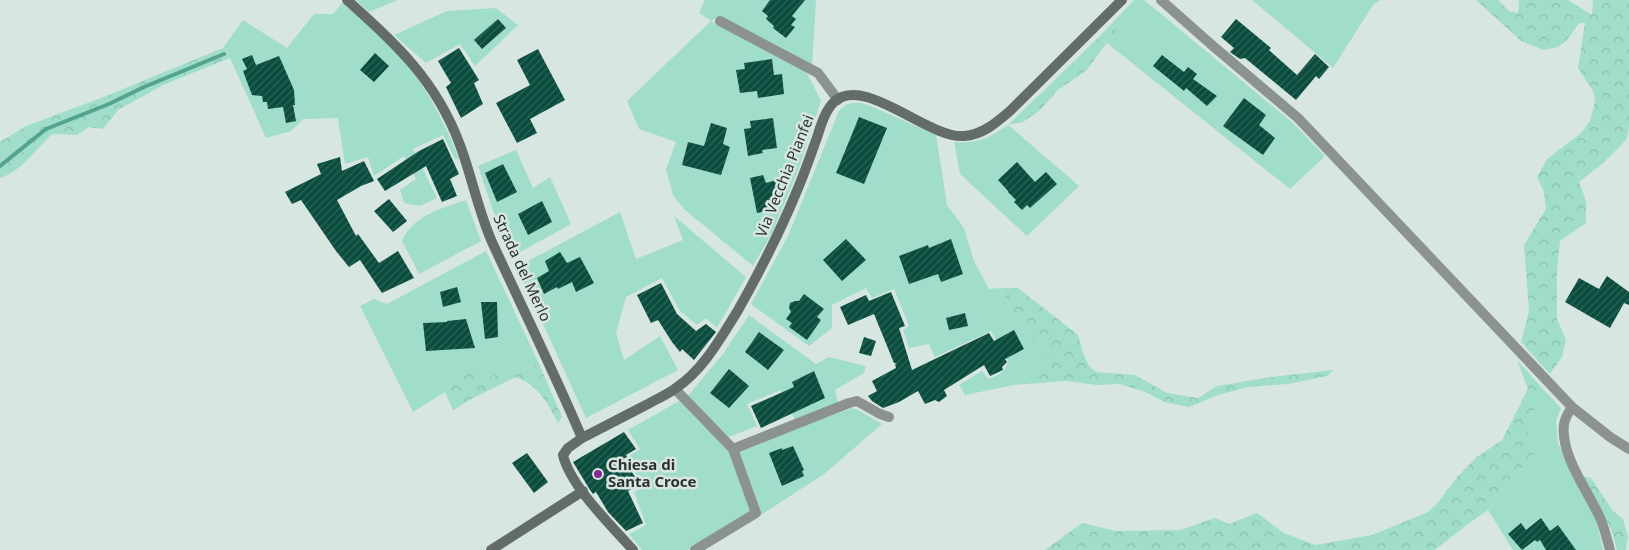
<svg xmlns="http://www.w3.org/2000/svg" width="1629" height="550" font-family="'Noto Sans',sans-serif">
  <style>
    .grass { fill: url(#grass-tufts) }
    .forest { fill: url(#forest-crowns) }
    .garden { fill: #a0ddca }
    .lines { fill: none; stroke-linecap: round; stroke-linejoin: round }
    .stream { stroke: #54a38d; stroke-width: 4 }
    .building { fill: url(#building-hatch) }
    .street { stroke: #8c9290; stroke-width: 10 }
    .secondary { stroke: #636c69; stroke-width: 10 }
    .poi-dot { fill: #892a94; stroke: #d8e6e1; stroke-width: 2 }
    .labels { text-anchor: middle; stroke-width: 5; stroke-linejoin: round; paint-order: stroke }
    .street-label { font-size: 15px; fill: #2c3230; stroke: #d8e6e1 }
    .poi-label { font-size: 15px; font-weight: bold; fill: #2c3230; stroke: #d8e6e1; text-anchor: start }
  </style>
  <defs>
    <pattern id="grass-tufts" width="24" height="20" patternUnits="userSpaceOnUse" patternTransform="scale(1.25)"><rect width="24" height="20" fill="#a0ddca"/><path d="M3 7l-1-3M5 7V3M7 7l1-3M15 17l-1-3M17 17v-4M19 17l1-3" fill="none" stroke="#8abeae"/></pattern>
    <pattern id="forest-crowns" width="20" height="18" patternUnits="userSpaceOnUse" patternTransform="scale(1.25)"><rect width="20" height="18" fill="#a0ddca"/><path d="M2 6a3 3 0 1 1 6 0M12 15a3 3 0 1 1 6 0" fill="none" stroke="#8abeae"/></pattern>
    <pattern id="building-hatch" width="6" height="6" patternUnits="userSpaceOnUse" patternTransform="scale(1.25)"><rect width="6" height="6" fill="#0a4d3e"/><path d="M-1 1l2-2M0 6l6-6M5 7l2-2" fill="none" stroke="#2e6458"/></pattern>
  </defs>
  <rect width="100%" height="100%" fill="#d8e6e1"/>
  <path class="grass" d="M1134,0H1141L1107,43L1099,37Z"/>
  <path class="forest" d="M1476,0H1498L1509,11L1518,13L1519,0H1568L1592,15L1593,0H1629V126L1627,139L1602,164L1579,182L1586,201V223L1560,241L1557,272V319L1566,340L1562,357L1550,374L1521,342L1529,311L1524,245L1546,209L1544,192L1537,177L1547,159L1580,134L1590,121L1595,101L1593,91L1578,68L1585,23H1579L1567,40L1558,47L1544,50L1521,41Z
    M1099,37L1107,43L1086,71L1058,90L1039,111L1023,122L1008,125Z
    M223,48L230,58L165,84L118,110L103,129L89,127L77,135L52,134C36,149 22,171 0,178V142L26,126L101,98Z
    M1001,288H1018L1078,335L1083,353L1089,366L1096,372L1135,375L1167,393L1198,398L1217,386L1271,377L1333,370L1327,376L1288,384L1248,387L1218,395L1189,407L1165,402L1145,392L1120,384L1098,385L1066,381L1014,385L1034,371L1048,355L1025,335Z
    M1517,360L1542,388L1528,431L1534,457L1504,487L1488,510L1468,524L1435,550H1045L1082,523L1116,531L1180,530L1215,518L1229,524L1257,513L1284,533L1315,545L1372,535L1426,513L1437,504L1457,477L1477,457L1502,440L1528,389Z
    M540,366L562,417L558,423C547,402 539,386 516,377L475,397L453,410L445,392L457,379L476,369L484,379L514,367Z
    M1582,476L1591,478L1613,511L1623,519L1628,537L1626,550H1617L1611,529Z"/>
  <path class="garden" d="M356,0H398L369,12Z
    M705,0H816L812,67L719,16L711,21L807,73L821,101L799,168L772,233L753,266L684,209L673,195L666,169L676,142L639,129L627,101L711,21L699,13Z
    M1141,0H1144L1293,123L1325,156L1290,189L1107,43Z
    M1252,0H1380L1373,5L1333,68Z
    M342,3C360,19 382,35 398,54C426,85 444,121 459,159H455L443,135L413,149L437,198L420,206L404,203L400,190L416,179L404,156L374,176L368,157L345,164L338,118L303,119L291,131L266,138L230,58L223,48L243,20L287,48L314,14H333Z
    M496,8L518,25L475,66L460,44L426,63L394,35L447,11Z
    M852,103H861L871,106L936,135L947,205L964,228L974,261L989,289L1001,288L1025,335L1048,355L1034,371L1014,385L965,395L959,385L982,371L989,379C998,375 1006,372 1008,361L991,331L935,357L929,344L909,348L903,330L909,326L894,289L872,298L866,288L832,305V328L809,346L751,304L788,236L839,111L845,105Z
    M1008,125L1079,186L1027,236L960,174L954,142C978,144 989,138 1008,125Z
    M516,150L533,188L550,177L571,224L513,256L495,216L478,166Z
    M466,200L481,241L419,274L402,241C412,216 442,208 466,200Z
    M620,212L636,259L683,240L674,216L746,277L717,328L706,318L697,325L680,311L662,278L626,297L616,333L624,360L660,336L678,370L586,418L517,267Z
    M486,251L540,366L514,367L484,379L476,370L457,379L445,392L413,412L360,306L374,299L387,304Z
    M749,315L816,364L829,357L866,366L864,373L835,390L838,403L795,420L781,390L747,404L757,426L729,437L687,397L723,354Z
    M1542,388L1561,408L1556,421L1558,443L1596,518L1603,550H1513L1488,510L1504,487L1534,457L1528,431Z
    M679,401L729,452L752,511L688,550H642L629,534L646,525L634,492L644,487L627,460L630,458L629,456L640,449L628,430Z
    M852,408L858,410L882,424L824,474L761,515L738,451Z"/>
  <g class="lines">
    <path class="stream" d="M0,166L46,129L109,104L144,87L224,54"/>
  </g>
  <path class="building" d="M770,0H805L792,16L796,19L791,25L795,27L786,38L773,28L774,26L766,19L768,16L762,11Z
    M498,19L506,28L482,49L474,40Z
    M1236,19L1271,48L1269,50L1297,75L1315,54L1329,67L1319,79L1316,76L1296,100L1245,58L1240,59L1230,52L1234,48L1221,37Z
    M459,48L479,80L474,83L483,104L461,118L446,87L451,83L438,61Z
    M538,49L565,100L530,119L537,133L517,143L496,103L530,85L517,60Z
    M375,53L389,66L374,82L360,70Z
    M252,55L256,65L279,56L294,90L295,105H293L296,121L286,123L283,107L268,109L267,102H263L262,96L252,95L243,71L247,69L242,59Z
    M1162,55L1184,72L1188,67L1197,74L1193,79L1217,96L1207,106L1186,88L1184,91L1153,66Z
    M772,59L774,75L782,74L784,94L758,98L757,91L740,93L736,70L745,69L744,63Z
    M1244,98L1266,115L1259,125L1275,138L1263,155L1223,126Z
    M859,117L887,128L864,184L836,173Z
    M773,118L777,148L762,150L763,153L748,156L744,129L751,128L750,121Z
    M711,123L727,128L723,144L730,147L721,175L682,165L688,142L704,146Z
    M443,139L459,174L450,179L457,196L442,202L426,166L385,191L377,179L419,151Z
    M340,157L342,171L364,161L374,181L361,186L337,200L356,236L358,234L379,263L398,251L414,278L382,293L360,260L349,267L336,251L301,200L292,204L285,192L321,174L317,164Z
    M1017,162L1035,182L1046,172L1057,184L1030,208L1027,205L1022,210L1014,202L1016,200L1008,192V191L998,180Z
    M503,164L517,192L497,202L485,173Z
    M763,175L766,183L776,180L781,199L778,201L776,209L757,213L750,178Z
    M389,199L407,221L393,232L374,211Z
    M542,201L552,222L528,235L518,214Z
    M846,239L866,260L842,281L823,260Z
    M951,239L963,274L941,282L938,274L909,284L899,256L928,245L929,248Z
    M560,252L567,263L580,257L594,283L576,292L572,282L558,289L557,287L544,294L537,278L549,271L545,261Z
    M1607,276L1629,292V305L1624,303L1610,328L1565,302L1579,278L1599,289Z
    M661,283L677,314L696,331L706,324L716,332L694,360L682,349L680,352L672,342L658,320L651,323L637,295Z
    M457,287L461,302L443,307L440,292Z
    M891,292L905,326L899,328L912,370L989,333L994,341L1014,330L1024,349L1005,359L1007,362L1002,367L1003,370L990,376L984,365L944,390L947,396L939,402L935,400L925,404L918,391L899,402L883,408L872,401L868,396L877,391L872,381L896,368L895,364L897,363H894L874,314L848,325L840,307L866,295L869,301Z
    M804,294L824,309L817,317L821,320L807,340L789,327L792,323L786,319L791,312L789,308L790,303L795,301H799Z
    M481,302H497L498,337L485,339Z
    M965,313L968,326L949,330L946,318Z
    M466,319L475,348L426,351L423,323L447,322V321Z
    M759,332L784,350L768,370L745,352Z
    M864,337L876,341L871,356L859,353Z
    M729,369L749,386L729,408L710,393Z
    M814,371L825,398L761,428L751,406L794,387L792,382Z
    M624,432L636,449L626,455L627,457L623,459L640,484L628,491L643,523L626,531L608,512L596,492L593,494L590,490L573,462Z
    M793,446L804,470L802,471L804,476L782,486L769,453L782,448V450Z
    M527,453L548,482L534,493L512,463Z
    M1541,518L1550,531L1558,525L1576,550H1546L1540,540L1537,542L1535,540L1522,550L1508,534L1521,523L1526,530Z"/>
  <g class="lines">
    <path class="street" d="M1161,0L1213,46L1298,118L1572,407L1610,437L1629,449
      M720,21L818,73L838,100
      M675,389L733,449L849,403L857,401L880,414L889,417
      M1572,407C1568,413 1565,418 1564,424C1560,456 1589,492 1601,520C1605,530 1607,540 1610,550
      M695,550L756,513L733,449"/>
    <path class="secondary" d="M347,0C396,44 436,80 460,145C472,177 478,210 492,242C522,307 554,372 582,438L568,448L563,455C570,486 612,526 633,550
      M582,438C603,427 625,416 646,405C656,399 667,395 676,388C703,370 720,339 737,312C759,273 779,234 796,193C803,177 809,160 815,143C820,130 823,113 834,102C864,74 928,139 964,136C982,135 996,123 1010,111L1122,0
      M491,550L583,491"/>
  </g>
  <circle class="poi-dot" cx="598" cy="474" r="5"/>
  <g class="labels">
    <g class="street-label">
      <text transform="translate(785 176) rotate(-68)" y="5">Via Vecchia Pianfei</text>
      <text transform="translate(522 268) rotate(65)" y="5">Strada del Merlo</text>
    </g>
    <g class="poi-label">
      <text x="608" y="470">Chiesa di<tspan x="608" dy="17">Santa Croce</tspan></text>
    </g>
  </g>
</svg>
